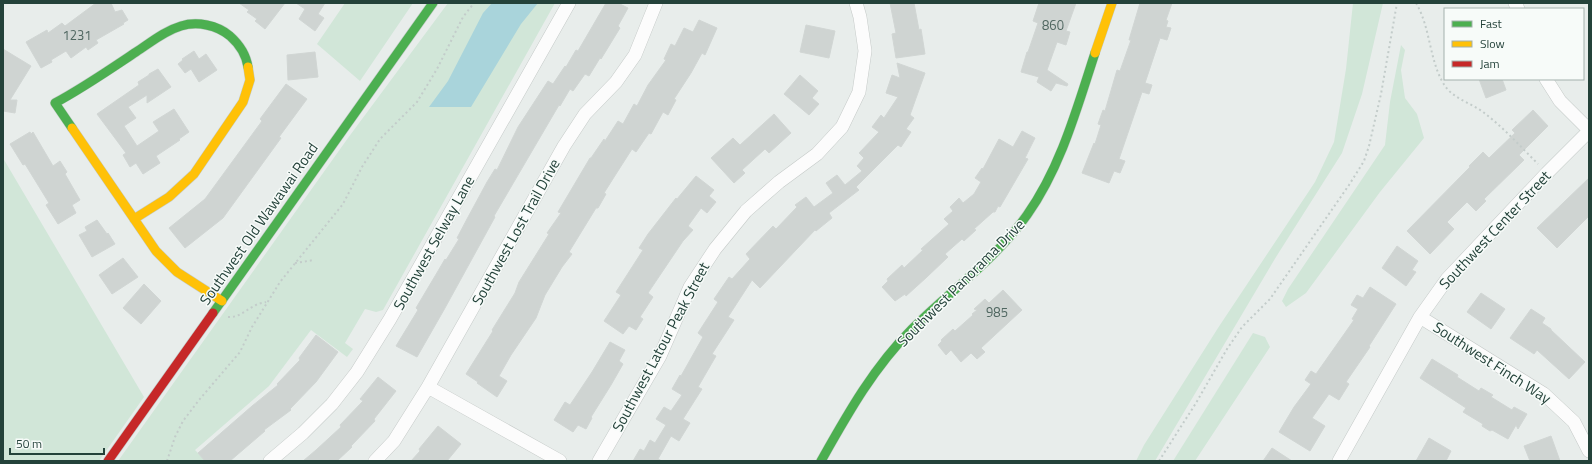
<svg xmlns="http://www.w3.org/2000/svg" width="1592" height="464" font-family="'Titillium Web',sans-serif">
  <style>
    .green { fill: #d1e6d8 }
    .water { fill: #a9d4db }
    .building { fill: #cfd4d2; stroke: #d1d6d4 }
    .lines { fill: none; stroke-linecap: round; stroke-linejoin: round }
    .street-casing { stroke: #c5cac8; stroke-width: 14 }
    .fast-casing { stroke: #c3cbc8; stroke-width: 10 }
    .slow-casing { stroke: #c3cbc8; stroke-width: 10 }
    .jam-casing { stroke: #c3cbc8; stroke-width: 10 }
    .path { stroke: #c3ccca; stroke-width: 2; stroke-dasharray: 2 3; stroke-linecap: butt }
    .street { stroke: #fcfcfc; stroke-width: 13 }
    .fast { stroke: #4caf50; stroke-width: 9 }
    .slow { stroke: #ffc107; stroke-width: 9 }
    .jam { stroke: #c62828; stroke-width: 9 }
    .labels { text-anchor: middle; stroke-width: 3; stroke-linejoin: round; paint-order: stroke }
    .number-label { font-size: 13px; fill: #506761 }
    .street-label { font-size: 15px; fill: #24423a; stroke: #f7fbf9 }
  </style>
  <rect width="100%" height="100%" fill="#e8edeb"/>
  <path class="green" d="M345,3H413L360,81L317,44Z
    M448,3H555L383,310L376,312L365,309L345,343L353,349L347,357L311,330L269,386L195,450L206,461H118L348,138Z
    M1353,3H1383L1362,94L1342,153L1276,257L1155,461H1136L1144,445L1218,328L1315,182L1334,142L1346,69Z
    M1401,45L1405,50L1401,70L1405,98L1417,114L1424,138L1380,192L1306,293L1286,307L1282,301L1288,289L1385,145L1390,102Z
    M3,158L144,397L99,461H3Z
    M1253,333L1265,337L1270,347L1195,461H1173Z"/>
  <path class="water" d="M492,3H538L521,24L471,107H429L448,81L483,13Z"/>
  <path class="building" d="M96,3H111L115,12L122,10L128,20L123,23L124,24L96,40L98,43L88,50L86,47L71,58L66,51L51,60L52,62L41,68L26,42L47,30L48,33L62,23L65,26Z
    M239,3H285L265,29L255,21L257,19L247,12L249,10Z
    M296,3H325L318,14L324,18L315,31L299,19L305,9Z
    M606,3H618L628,8L618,26L620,28L601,59L600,58L589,76L585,74L573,91L570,89L560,106L559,105L494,216L495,217L445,308L417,357L396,346L418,310L416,308L438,271L445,259L446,260L459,239L457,238L467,219L487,182L495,169L497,170L518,127L548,81L553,84L565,66L566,67L576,50L578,51Z
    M890,3H914L919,30L921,29L925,54L896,58L892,34L896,33Z
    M1039,3H1076L1066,31L1070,32L1066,45L1057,42L1047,70L1068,84L1067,86L1056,83L1051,91L1037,82L1039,77L1021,72L1027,52H1028L1038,23L1033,21Z
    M1140,3H1172L1166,20L1168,21L1166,27L1171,28L1167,40L1160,38L1145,83L1152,85L1149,94L1142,92L1119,159L1125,161L1120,173L1114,171L1109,183L1082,173L1094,143L1095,144L1101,125L1098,124L1103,110L1105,111L1117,70L1120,71L1131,40H1129Z
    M699,20L717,28L705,55L702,53L691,73L674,99L676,100L668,115L663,112L651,134L649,133L636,152L632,149L616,174L604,193L606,194L598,208H596L569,252L572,254L562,267L545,295L536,318L511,355L499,376L507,381L497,397L477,383L478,382L466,374L493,331L492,330L515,293L519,282L549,234L547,233L561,213L558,212L590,158H591L604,139L605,141L618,121L623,124L634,104L637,106L648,85L666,60L664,59L671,44L675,46L684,28L693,32Z
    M806,25L835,31L829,58L800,52Z
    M3,49L31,66L10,100H17L15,113L3,111Z
    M194,51L199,59L206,54L217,70L199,82L191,69L185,73L178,64L183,60L182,59Z
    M315,52L318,77L288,80L287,55Z
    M897,63L925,73L910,115L914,118L906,129L911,132L901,147L898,145L856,187L859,190L829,213L832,218L816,231L815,230L760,288L752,280L728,317L734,320L712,354L716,356L698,387L702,389L683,419L690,423L679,441L671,436L658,459L662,461H633L640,449L644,451L650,440L655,443L666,425L656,419L664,407L671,411L682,395L672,389L680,375L681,376L703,337L698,333L718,302L714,299L729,277L732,279L750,259L746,254L773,226L776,229L797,207L795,205L806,197L814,207L833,193L826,183L837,175L845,185L862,171L857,166L864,158L859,153L879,132L872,127L881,115L884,118L898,97L886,93L892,75L900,78Z
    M158,69L171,87L147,103V95L128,107L136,118L124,126L137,146L159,131L153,122L174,109L189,132L179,139L180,140L156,156L160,163L143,174L136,163L130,167L123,155L126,153L97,114L139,85L138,82L149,75V74Z
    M800,75L818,91L812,98L819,104L809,115L784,94Z
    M1479,79H1502L1506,90L1486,98Z
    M286,84L307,99L279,137L281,138L223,218L185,248L169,228L205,199L262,121L260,119Z
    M1533,110L1548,126L1519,155L1524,160L1484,199L1486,201L1476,211L1467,202L1447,222L1454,229L1430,254L1407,231L1470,167L1469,166L1483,152L1489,158L1515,133L1512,130Z
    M774,114L791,133L769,153L765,149L742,170L745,173L734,183L711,158L733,138L740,145Z
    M1022,131L1035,138L1025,158L1028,159L1000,207L998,206L995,212H993L974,229L976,230L964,241L962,239L945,254L948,257L927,277L906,296L905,294L895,301L882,287L888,281L887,279L902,265L904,268L923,250L921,249L949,224L944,219L953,211L950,207L959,198L963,203L974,194L981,182L975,178L982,168L983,169L999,139L1013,147Z
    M30,132L31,134L33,132L53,166L60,161L67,172L65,174L80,200L72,205L76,213L58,224L46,205L49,203L25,164L23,165L10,144Z
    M696,176L714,190L709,196L716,202L707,213L701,208L688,226L693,230L683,241L648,293L653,297L640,317L643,319L636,330L629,326L623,334L604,321L621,295L616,292L643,250L639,248L648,234L676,198L677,199Z
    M1589,178V216L1557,248L1537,228Z
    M97,220L107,234L108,233L115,244L92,257L79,235L87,231L85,227Z
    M1397,246L1418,261L1412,270L1416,272L1406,286L1382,268Z
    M123,258L138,277L112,294L99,275Z
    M144,284L161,301L141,324L123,308Z
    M1370,287L1396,304L1369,346L1370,347L1346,382L1349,384L1339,400L1329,394L1312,418L1325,426L1310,451L1279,432L1294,407L1311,384L1305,380L1311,371L1316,374L1354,320L1352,319L1358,309L1351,305L1357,295L1363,298Z
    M1003,290L1022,310L981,348L985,352L977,359L971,353L961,362L951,350L946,355L938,345L942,341L941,340L953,329L955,331L973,315L972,314L977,310L974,309L985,299L989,303Z
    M1481,293L1505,309L1491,329L1467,312Z
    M1531,309L1545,318L1542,323L1551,329V330L1585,362L1569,379L1537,350L1534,354L1510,338Z
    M316,335L338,352L316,382L290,409L291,410L264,430L265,431L230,461H205L198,453L252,406L278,385L277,384L300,360L299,358Z
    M610,342L625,350L619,361L623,364L611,385L591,417L592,418L586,429L578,425L573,432L554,420L565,402L570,405L592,372Z
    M1432,359L1458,375L1457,377L1479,391L1481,388L1493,395L1491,397L1512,410L1514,407L1527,414L1518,429L1516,425L1508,439L1492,430L1490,431L1482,426L1483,424L1463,412L1466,408L1420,378Z
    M378,377L396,391L374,419L375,421L351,446L352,447L337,461H303L316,450L341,427L340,425L363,401L360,399Z
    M438,426L461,444L447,461H411L420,451L419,449Z
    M1551,436L1560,461H1530L1524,446Z
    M1429,438L1451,451L1446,461H1416Z
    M1272,448L1292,461H1263Z"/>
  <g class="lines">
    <defs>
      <path id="street" d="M1515,3L1518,9
        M1546,79L1560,101L1589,130
        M1420,317L1544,394L1574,422L1589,451
        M428,387L560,461
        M270,461L303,433L332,404L357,372L390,319L569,3
        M375,461L394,441L428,387L564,146L585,114L616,82L635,55L656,3
        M599,461L660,356L690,287L715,249L746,211L779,182L817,154L842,127L859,92L865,51L860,17L856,3
        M1339,461L1420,317L1447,279L1547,173L1589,131"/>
      <path id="fast" d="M72,128L55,103C83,88 109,70 136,52C150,43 164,31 181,26C197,21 217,25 230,36C239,44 246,54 248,67
        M213,313L433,3
        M821,461C847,415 873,368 912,329C950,291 996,259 1027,215C1061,167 1077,108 1095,53"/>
      <path id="slow" d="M1095,53L1112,3
        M72,128L156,251L177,272L222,301
        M134,219L169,197L194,174L243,102L250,80L248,67"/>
      <path id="jam" d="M108,461L213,313"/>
    </defs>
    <use href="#street" class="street-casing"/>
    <use href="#fast" class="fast-casing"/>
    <use href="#slow" class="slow-casing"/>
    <use href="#jam" class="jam-casing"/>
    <path class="path" d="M1416,3C1431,28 1429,62 1445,86C1454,99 1471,103 1483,112C1503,127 1520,146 1538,164
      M295,263L314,260
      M228,317C239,318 247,309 256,305C259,303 263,303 266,302
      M167,461L175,437L183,421L199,400L240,352L252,327L280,282L343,204L362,167L380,139L417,102L437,69L463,17L474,3
      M1159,461L1196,403L1227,349L1242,327L1270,299L1349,185L1364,161L1369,146L1381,94L1397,3"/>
    <use href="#street" class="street"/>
    <use href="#fast" class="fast"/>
    <use href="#slow" class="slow"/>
    <use href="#jam" class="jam"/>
  </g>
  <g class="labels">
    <g class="number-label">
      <text x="1053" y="30">860</text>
      <text x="77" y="40">1231</text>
      <text x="997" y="317">985</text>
    </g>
    <g class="street-label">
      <text transform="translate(259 224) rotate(-55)" y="5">Southwest Old Wawawai Road</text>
      <text transform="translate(1495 230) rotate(-47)" y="5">Southwest Center Street</text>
      <text transform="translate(516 232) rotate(-61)" y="5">Southwest Lost Trail Drive</text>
      <text transform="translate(434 243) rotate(-61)" y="5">Southwest Selway Lane</text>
      <text transform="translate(961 283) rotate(-45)" y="5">Southwest Panorama Drive</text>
      <text transform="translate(661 347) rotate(-62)" y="5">Southwest Latour Peak Street</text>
      <text transform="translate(1492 363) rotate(33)" y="5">Southwest Finch Way</text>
    </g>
  </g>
  <rect width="1592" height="464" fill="none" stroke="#24423a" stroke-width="8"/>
  <rect x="1444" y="8" width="140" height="72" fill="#f7fbf9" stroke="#a3b1ad"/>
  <rect x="1452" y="21" width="20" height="6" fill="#4caf50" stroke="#a3b1ad"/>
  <text x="1480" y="28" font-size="12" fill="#24423a">Fast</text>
  <rect x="1452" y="41" width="20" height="6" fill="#ffc107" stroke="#a3b1ad"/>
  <text x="1480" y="48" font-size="12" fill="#24423a">Slow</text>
  <rect x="1452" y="61" width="20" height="6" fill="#c62828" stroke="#a3b1ad"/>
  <text x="1480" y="68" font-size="12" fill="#24423a">Jam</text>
  <path d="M10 448v6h94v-6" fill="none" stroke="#24423a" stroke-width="2"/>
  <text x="16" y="448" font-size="12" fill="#24423a" stroke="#f7fbf9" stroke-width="3" paint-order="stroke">50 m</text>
</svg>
